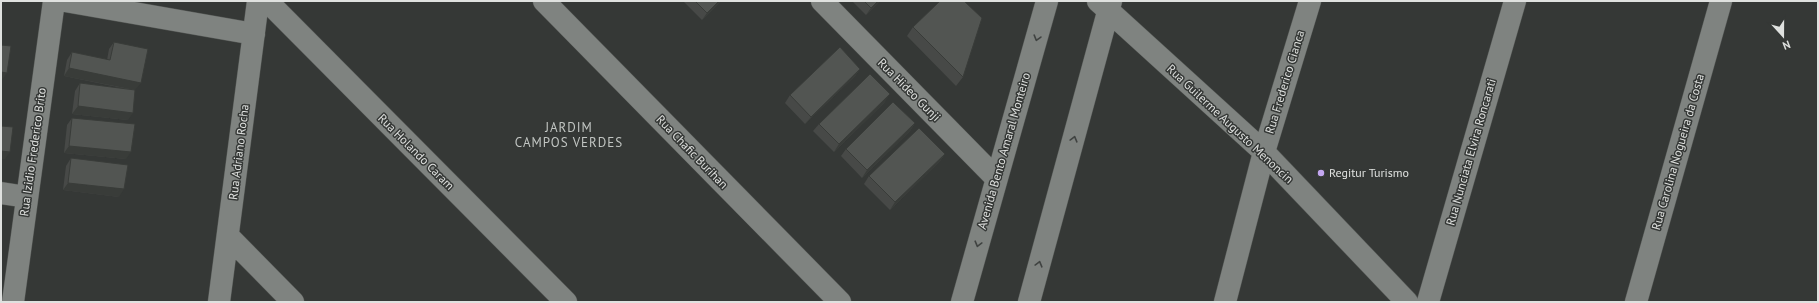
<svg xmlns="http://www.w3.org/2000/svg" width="1819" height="303" font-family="'PT Sans',sans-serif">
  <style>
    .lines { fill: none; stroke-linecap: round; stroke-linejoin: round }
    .minor-casing { stroke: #535653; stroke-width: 23 }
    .minor { stroke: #7f8380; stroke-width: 22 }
    .wall { fill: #474947 }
    .shaded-wall { fill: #393c39 }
    .building { fill: #525552; stroke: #393c39 }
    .oneway { stroke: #404341 }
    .poi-dot { fill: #c4a7f1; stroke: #353836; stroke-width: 1.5 }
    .labels { text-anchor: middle; stroke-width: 3; stroke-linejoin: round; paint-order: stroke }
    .street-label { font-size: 12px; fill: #dfe1df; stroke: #353836 }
    .poi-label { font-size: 12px; fill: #dfe1df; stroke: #353836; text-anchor: start }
    .neighbourhood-label { font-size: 13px; letter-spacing: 1px; fill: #c1c5c2; stroke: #353836 }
  </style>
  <rect width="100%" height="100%" fill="#353836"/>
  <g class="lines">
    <defs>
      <path id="minor" d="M65,1L254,34
        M267,1L566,302
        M544,1L840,302
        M822,1L996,178
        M1098,1L1264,152L1407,302
        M1,193L27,197
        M228,236L293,302
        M13,302L54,1
        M219,302L258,1
        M962,302L1047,1
        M1029,302L1111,1
        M1225,302L1264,152L1310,1
        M1428,302L1515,1
        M1636,302L1721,1"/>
    </defs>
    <use href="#minor" class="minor-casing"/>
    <use href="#minor" class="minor"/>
  </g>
  <path class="wall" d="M683,1H721L702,20Z
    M852,1H880L866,15Z
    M913,27L963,77L956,86L907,36Z
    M114,42L135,90L128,120L72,114L75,91L80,83L127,89L64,76L67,60L72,52L107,60L109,49Z
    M860,69L855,76L805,124L785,103L790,95Z
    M885,102L834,152L813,131L819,124Z
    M72,118L126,159L64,153L67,125Z
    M915,123L910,131L862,178L841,156L846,149Z
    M945,154L940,161L890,210L864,184L869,176Z
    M71,158L119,197L63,190L66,166Z"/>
  <path class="shaded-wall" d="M719,1H721L702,20L707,13Z
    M878,1H880L866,15L871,8Z
    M69,68L141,83L135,90L64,76Z
    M860,69L855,76L805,124L811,117Z
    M1,72L7,73L2,80H1Z
    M890,94L885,102L834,152L839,144Z
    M78,106L133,113L128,120L72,114Z
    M915,123L910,131L862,178L867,170Z
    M69,146L131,152L126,159L64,153Z
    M1,151L10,152L5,159H1Z
    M945,154L940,161L890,210L895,202Z
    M68,183L124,189L119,197L63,190Z"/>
  <path class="building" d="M695,1H719L707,13Z
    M864,1H878L871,8Z
    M940,1H964L982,18L963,77L913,27Z
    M114,42L148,49L141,83L69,68L72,52L110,60Z
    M1,45L11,46L7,73L1,72Z
    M840,47L860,69L811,117L790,95Z
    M870,74L890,94L839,144L819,124Z
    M80,83L135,90L133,113L78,106Z
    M893,102L915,123L867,170L846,149Z
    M1,113H2L1,125Z
    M72,118L135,124L131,152L69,146Z
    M1,126L13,127L10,152L1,151Z
    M919,128L945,154L895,202L869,176Z
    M71,158L128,165L124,189L68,183Z"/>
  <defs><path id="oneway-chevron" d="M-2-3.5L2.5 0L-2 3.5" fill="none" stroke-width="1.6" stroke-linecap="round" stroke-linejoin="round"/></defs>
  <g class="oneway">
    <use href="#oneway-chevron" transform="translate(1037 38) rotate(106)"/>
    <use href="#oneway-chevron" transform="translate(1074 139) rotate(-75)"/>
    <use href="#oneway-chevron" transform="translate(978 244) rotate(105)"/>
    <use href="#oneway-chevron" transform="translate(1039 264) rotate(-75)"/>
  </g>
  <circle class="poi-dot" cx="1321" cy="173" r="4"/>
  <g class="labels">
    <g class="street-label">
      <text transform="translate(1285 82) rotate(-73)" y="4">Rua Frederico Cianca</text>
      <text transform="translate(909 90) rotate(45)" y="4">Rua Hideo Gunji</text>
      <text transform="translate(1230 124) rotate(43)" y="4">Rua Guilerme Augusto Menoncin</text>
      <text transform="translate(1004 151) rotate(-74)" y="4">Avenida Bento Amaral Monteiro</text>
      <text transform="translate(33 152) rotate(-82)" y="4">Rua Izidio Frederico Brito</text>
      <text transform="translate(239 152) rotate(-83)" y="4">Rua Adriano Rocha</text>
      <text transform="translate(416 152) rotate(45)" y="4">Rua Holando Caram</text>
      <text transform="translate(692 152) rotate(46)" y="4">Rua Chafic Burihan</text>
      <text transform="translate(1471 152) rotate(-74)" y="4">Rua Nunciata Elvira Roncarati</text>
      <text transform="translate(1678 152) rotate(-74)" y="4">Rua Carolina Nogueira da Costa</text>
    </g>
    <g class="poi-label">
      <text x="1329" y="177">Regitur Turismo</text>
    </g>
    <g class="neighbourhood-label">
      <text x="569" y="132">JARDIM<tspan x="569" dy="15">CAMPOS VERDES</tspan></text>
    </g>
  </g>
  <rect width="1819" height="303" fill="none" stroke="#dfe1df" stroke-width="4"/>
  <g transform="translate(1783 36) rotate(159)" stroke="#353836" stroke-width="3" paint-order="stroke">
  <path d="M0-3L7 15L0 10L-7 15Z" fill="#dfe1df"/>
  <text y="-6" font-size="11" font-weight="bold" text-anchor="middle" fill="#dfe1df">N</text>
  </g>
</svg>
